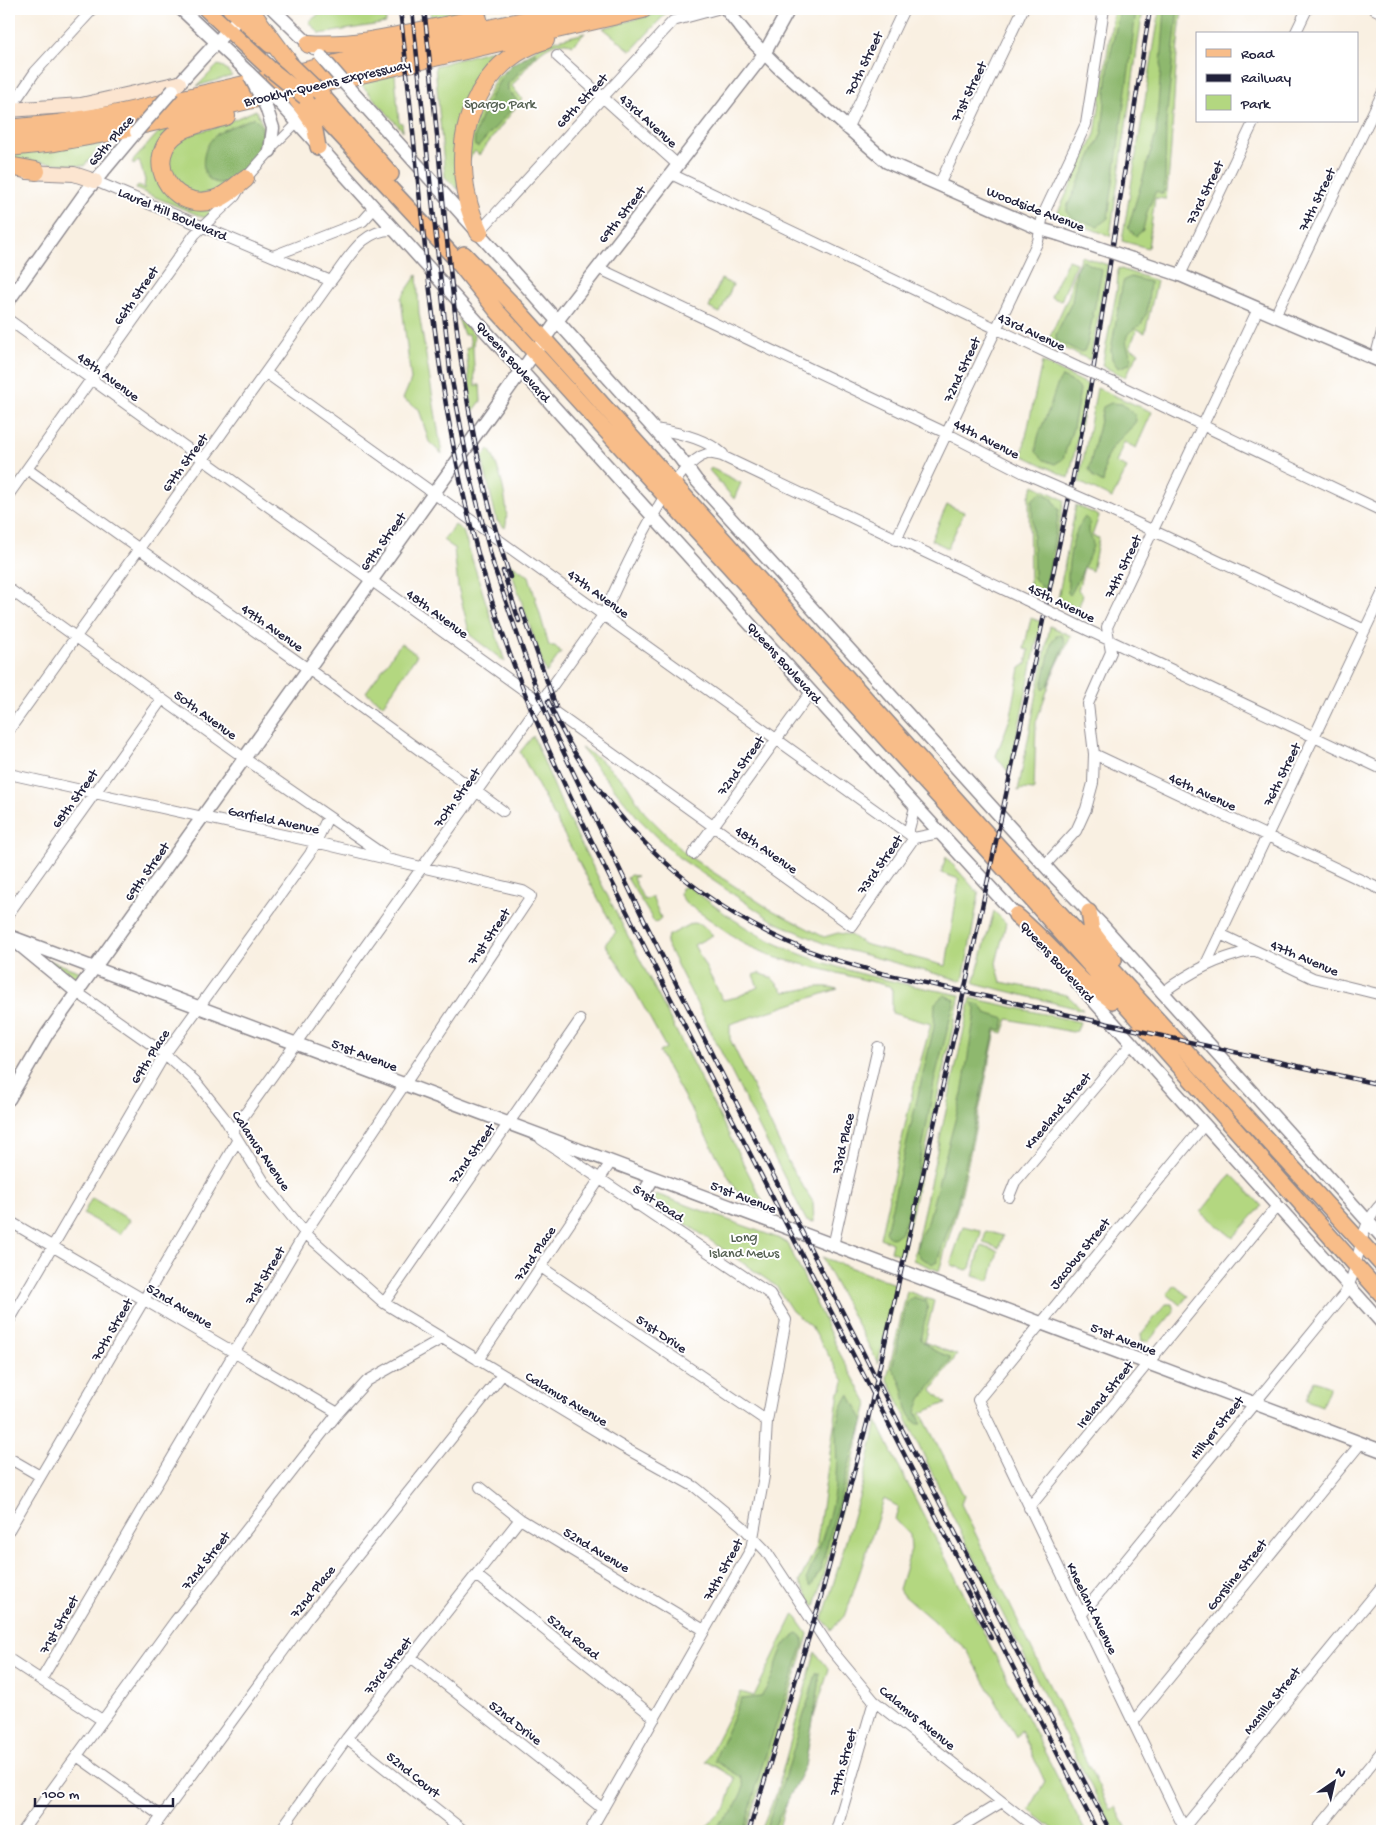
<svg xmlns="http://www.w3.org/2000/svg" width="1391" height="1840" font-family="'Gochi Hand',sans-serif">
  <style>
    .green { fill: #b3d780; stroke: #6a7c5e }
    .forest { fill: #8eb86e; stroke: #586d54 }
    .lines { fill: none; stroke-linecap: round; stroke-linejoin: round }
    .pedestrian-casing { stroke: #8e898e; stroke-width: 10 }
    .minor-casing { stroke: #8e898e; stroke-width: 12 }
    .tertiary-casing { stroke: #8e898e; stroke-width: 15 }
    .secondary-casing { stroke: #8e898e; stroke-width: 16 }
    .primary-casing { stroke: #8e898e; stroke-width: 18 }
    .motorway-casing { stroke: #8e898e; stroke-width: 20 }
    .pedestrian { stroke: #fff; stroke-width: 8 }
    .minor { stroke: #fff; stroke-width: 10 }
    .tertiary { stroke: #fff; stroke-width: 12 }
    .secondary { stroke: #fce5d0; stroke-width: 14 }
    .primary { stroke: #f8bd89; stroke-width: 15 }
    .motorway { stroke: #f8bd89; stroke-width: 18 }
    .rail-casing { stroke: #22223b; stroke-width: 4.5 }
    .rail { stroke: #fff; stroke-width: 2.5; stroke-dasharray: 8; stroke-linecap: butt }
    .minor-bridge-casing { stroke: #8e898e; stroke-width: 12; stroke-linecap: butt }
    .tertiary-bridge-casing { stroke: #8e898e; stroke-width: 15; stroke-linecap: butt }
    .primary-bridge-casing { stroke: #8e898e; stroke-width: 18; stroke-linecap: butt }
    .minor-bridge { stroke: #fff; stroke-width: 10 }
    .tertiary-bridge { stroke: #fff; stroke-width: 12 }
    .primary-bridge { stroke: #f8bd89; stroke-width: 15 }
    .labels { text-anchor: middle; stroke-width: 4; stroke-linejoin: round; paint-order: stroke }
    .street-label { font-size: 14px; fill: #22223b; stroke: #fff }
    .park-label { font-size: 14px; fill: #556153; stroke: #fff }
  </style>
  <rect width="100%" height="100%" fill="#fff"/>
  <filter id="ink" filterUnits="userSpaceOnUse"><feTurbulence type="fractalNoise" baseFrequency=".02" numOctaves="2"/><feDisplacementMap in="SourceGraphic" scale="10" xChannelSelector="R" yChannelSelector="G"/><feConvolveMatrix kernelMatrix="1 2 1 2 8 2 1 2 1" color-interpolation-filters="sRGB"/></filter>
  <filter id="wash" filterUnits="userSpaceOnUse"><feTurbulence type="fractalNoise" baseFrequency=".0096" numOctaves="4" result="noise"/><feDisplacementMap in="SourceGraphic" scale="20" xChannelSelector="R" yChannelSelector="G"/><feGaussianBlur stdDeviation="1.12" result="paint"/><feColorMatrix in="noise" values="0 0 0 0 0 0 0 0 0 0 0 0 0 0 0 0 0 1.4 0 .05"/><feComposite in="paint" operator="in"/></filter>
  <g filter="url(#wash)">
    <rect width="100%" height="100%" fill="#f9f0e2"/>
    <path class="green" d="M325,9H385L386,23L320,34L309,22Z
      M430,9H487L431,19Z
      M1114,9H1143L1110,236L1056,216L1095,134Z
      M1160,9H1182C1173,72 1174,136 1166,199L1155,198L1148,248L1122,241Z
      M669,10L631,51L603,28Z
      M585,33L573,45C546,34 527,68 512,86L522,99L479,155L475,151L468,160V135L496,78L542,44Z
      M495,49L498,61C455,108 458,129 459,190L445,177L435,66Z
      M218,65L224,67L232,76L197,86Z
      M395,74L399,122L402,123L403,131L359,82Z
      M256,110L264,128L262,149L231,183L217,191L199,195L185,191L174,182L169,168V155L176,141L187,134L214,128Z
      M189,120L170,130L167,192L224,201L205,218L136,189L138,185L144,189L145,180L139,160L134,165L132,162L165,125Z
      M105,140L84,166L9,159V154Z
      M1081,256L1108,265L1090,360L1048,341L1069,295L1071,281Z
      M1068,260L1076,263L1061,301L1051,297Z
      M1118,268L1157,281L1145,333L1137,329L1130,348L1139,352L1125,377L1102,366L1117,289Z
      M417,275L419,313L442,454L429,442L419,409L403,399L411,380L401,298Z
      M721,279L733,285L720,313L709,308Z
      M458,318L474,334L473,349L475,385H480L481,401L472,413L466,348L471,346L469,334L464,335Z
      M1042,362L1089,385L1069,478L1022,455Z
      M1097,388L1152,412L1136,448L1124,442L1116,463L1127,468L1112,498L1079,482Z
      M489,449C499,464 511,511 505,528L497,521L482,458Z
      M711,468L741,483L734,499L709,470Z
      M1034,485L1064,500L1047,594L1030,586L1029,496Z
      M947,505L964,512L948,548L931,540Z
      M1076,505L1099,516L1092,536L1099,538L1092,571L1084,567L1078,590L1083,595L1078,609L1058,599Z
      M455,525L463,531L505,662L470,635L458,587L454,548L443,540Z
      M508,562L529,576L549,646H555L561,652L546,673Z
      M1031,618L1041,622L1009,773L996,756L1011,716L1020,668L1026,664L1029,650L1024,649Z
      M1050,626L1071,636L1055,669L1036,722L1034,790L1023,789L1018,791Z
      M401,643L417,655L383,705L366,692Z
      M533,736L565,812L764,1204L742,1196L736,1190L659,1052L666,1048L628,978L605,944L616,932L520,752Z
      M581,748L598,758L626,783L644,812L687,855L768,908L824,937L838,933L850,935L864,944L946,966L959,879L941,873L946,857L979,894L963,981L825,944L773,921L678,857L639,819Z
      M630,875L637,876L633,878L644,900L652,897L661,918L655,923L627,878Z
      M688,886C712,904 736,923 763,937C824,969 893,982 960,995L902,1256L890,1251L892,1243L880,1238L914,1085L931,1024L892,1013V989L889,986L777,958L746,945L686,903L680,895L681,888Z
      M994,911L1006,923L996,963L1001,982L1067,995L1083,1010L974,983Z
      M693,923L701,924L713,935L694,945L723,1000L737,997L758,987L753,975L759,973L772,978L784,992C804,991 819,983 838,989L730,1024V1039L790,1166L813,1202L814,1222L806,1220L666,943L668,936Z
      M48,960L81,972L73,982L46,961Z
      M971,998L1080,1022L1077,1031L1072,1032L1008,1019L1003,1033L996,1031L961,1196L939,1271L913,1260Z
      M1231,1174L1262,1206L1233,1238L1201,1212Z
      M656,1194L778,1238L788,1244L840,1354L868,1404L815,1607L799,1582L816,1548L839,1392L842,1390L844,1381L811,1326L792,1311L776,1286L652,1200Z
      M92,1198L130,1220L120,1234L83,1214Z
      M963,1226L979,1230L981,1233L970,1268L967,1270L953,1266L951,1262Z
      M986,1231L1003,1236L999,1248L983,1243Z
      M981,1246L998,1251L990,1281L973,1276Z
      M822,1257L897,1285L878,1363L828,1270Z
      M1174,1285L1188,1296L1180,1305L1167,1294Z
      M907,1291L934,1301L924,1342L957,1355L932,1390L946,1403L921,1413L964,1496L961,1504L1110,1810L1116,1807L1128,1831H1114L952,1515L887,1378Z
      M1166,1304H1172L1174,1311L1149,1341H1142L1141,1334Z
      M1314,1380L1330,1386L1322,1406L1306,1400Z
      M877,1421L896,1461L1085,1831H1056L1029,1810L1045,1782L1021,1730L1016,1737L967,1650L901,1593L899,1589L911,1550L910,1535L895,1519L899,1507L884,1499L846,1614L831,1630L823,1619L863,1483Z
      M794,1614L808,1634L806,1642L746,1831H705L706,1827L726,1807L735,1778L706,1761L741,1692L754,1696Z
      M815,1652L829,1669L778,1830L761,1831L777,1791Z"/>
    <path class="forest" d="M1120,9H1136L1130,61L1108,218L1098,226L1075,219L1067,213V207L1102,133L1109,61Z
      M1165,9H1178L1166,121L1165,186L1163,194L1156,191L1147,212L1143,230L1136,236L1128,228L1156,134Z
      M535,52L536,54L508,84V90L517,100L509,112L478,147L475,146C470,132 500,75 511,65C518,60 528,56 535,52Z
      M254,117C272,133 257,153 245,167C240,172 235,180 228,182C197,190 198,149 216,135C224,128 244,123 254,117Z
      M1083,261L1102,270L1087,345L1084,351L1080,352L1056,340V334L1072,302L1077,266Z
      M1131,277L1150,282L1147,312L1141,325C1122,334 1124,340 1132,358L1129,364L1118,368L1112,359L1111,350L1122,287L1124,280Z
      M1062,377L1071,381L1080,390L1073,428L1063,459L1055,464L1044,460L1036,452C1036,434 1045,422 1050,406C1054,395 1055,387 1062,377Z
      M1111,403L1122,404L1135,415L1136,421C1127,435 1112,442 1106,459C1104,466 1105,475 1103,483L1093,477L1089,469L1103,407Z
      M1041,492L1052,498L1059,510L1047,584L1042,588L1034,578L1032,500Z
      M1085,517L1090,522C1087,538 1092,534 1093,545C1093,549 1074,590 1070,595L1068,593C1067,568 1070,536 1085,517Z
      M1062,635L1065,643L1048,685L1043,690L1042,685L1052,641L1056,636Z
      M944,995L955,1000L935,1077L922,1151L907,1218L902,1231L893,1238L889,1237L886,1232L934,1027L935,1003Z
      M972,1003L980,1005L986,1013L1005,1019L1002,1030L995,1029L957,1204L937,1262L933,1264L921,1258L916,1250L919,1238L928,1222L962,1094L974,1019L975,1008Z
      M913,1297L926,1301C931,1313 920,1328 921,1340L933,1350L950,1357V1361L921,1399L916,1412L922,1424L916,1423C902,1406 908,1403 902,1386C900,1379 895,1373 892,1368L907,1302Z
      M849,1394L864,1421L852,1454L821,1568L811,1587L806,1580C820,1549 833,1511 836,1476C839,1443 829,1425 849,1394Z
      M798,1634L803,1638V1645L762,1766L744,1831H713L720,1822L732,1813L744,1787L741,1777L715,1761L717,1754L741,1699L761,1697C766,1689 771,1681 774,1672C779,1658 782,1641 798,1634Z
      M819,1673V1686L805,1766L772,1831H765L789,1765L816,1674Z"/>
  </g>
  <g filter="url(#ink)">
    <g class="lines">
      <defs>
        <path id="pedestrian" d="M270,150L297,123"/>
        <path id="minor" d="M1374,9L1382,13
          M1295,34L1307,9
          M557,56L678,165
          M9,110L35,72L93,9
          M847,129L904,9
          M671,174L1077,367
          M95,181L331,281
          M939,185L1023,9
          M479,232L673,21L717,9
          M273,256L363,221L371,212L372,206
          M598,268L946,433L1024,473
          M1180,275L1254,121
          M1275,316L1382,94
          M9,320L852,926L914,838L939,833
          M1375,359L1382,332
          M266,373L914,838
          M1112,382L1382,511
          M654,429C677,432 705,438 723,454
          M27,469L318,676L503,811
          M9,494L195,234L235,196L245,179L270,151
          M1109,510L1365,630
          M896,540L1038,241L1043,215L1086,124L1104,9
          M9,589L254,765L384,855
          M1079,626L1382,769
          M9,730L331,281C349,258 362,228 395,230
          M1094,754L1382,890
          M9,774L315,842L523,891L531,896L305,1233L41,1680
          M908,833L915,807
          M693,854L811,692
          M1045,865L1076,831L1086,809L1093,783L1094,754L1088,704L1111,652L1107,627L1258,309
          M9,913L162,699
          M1220,934L1313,978L1382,995
          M1205,966L1382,594
          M78,993L165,1054L195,1081L223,1116L266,1185L305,1233L384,1303L623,1447L695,1487L742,1526L766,1551L830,1648L874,1701L1039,1831
          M1162,993C1193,970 1216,959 1253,950
          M232,1132L604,614C620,580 670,464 707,454C711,453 717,455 722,456L1026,600
          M541,1139L770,1294L786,1320L767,1421L764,1476L751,1549L590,1831
          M1009,1197L1015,1182L1132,1043
          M9,1221L338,1413
          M833,1246L878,1047
          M541,1267L767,1421
          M384,1303L580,1020
          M9,1321L165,1054L310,854L328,817
          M478,1360L611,1162
          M9,1458L40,1476
          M480,1487L520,1519L704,1630
          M1029,1508L1277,1206
          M9,1530L237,1141
          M476,1575L655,1718
          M1081,1615L1345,1293C1362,1263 1356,1228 1382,1203
          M411,1657L603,1809
          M9,1659L102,1720
          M1133,1722L1361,1443
          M347,1738L464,1831
          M77,1756L161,1816
          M285,1825L294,1831
          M1184,1828L978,1400L1204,1125
          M22,1831L175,1621L338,1413L367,1381L441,1339
          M151,1831L306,1620L502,1375
          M280,1831L347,1738L520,1519
          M836,1831L874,1701
          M954,1831L1002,1802
          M1181,1831L1382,1586
          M1316,1831L1382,1751"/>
        <path id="tertiary" d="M181,9L249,73
          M273,9L314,49
          M726,9L751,40L778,67L887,162L1040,229L1058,234
          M347,86L680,458L696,480L1056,878L1103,926L1382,1237
          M173,90L245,11
          M280,103L840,724L1022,922
          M266,107L273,128L270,151
          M1132,259L1180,275L1382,362
          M9,300L85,193L136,132
          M9,936L1382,1451
          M16,942L78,993
          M1076,981L1382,1323
          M9,1099L47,1034L560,317L764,54L789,9
          M637,1204L653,1178"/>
        <path id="secondary" d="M9,110L81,105L179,83
          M27,172L74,174L95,181"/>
        <path id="primary" d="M206,9L269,68
          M230,9L270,45
          M320,93L391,174
          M305,97L453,256L497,311L1009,874L1382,1295
          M296,99L314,125L318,147
          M464,254L518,310L979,825L1382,1265
          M1089,912L1092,931L1114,960
          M1016,915C1040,935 1059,957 1081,979C1089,987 1102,992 1112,1001"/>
        <path id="motorway" d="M249,9L289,63
          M309,44C367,48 422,29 478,19
          M226,116C211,121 192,123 179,132C141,156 170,212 213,200C225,197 235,187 245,179
          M9,129L57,124L122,113L576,9
          M9,147L55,142L105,133L643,9
          M9,166L36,171
          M479,232C445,163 464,65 545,40"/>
      </defs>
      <use href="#pedestrian" class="pedestrian-casing"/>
      <use href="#minor" class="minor-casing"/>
      <use href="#tertiary" class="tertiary-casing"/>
      <use href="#secondary" class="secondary-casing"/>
      <use href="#primary" class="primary-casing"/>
      <use href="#motorway" class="motorway-casing"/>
      <use href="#pedestrian" class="pedestrian"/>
      <use href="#minor" class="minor"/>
      <use href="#tertiary" class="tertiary"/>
      <use href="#secondary" class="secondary"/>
      <use href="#primary" class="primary"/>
      <use href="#motorway" class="motorway"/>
      <defs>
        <path id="rail" d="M400,9C423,206 431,405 490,595C522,700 570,799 619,896C653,964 687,1031 722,1099C847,1343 973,1587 1097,1831
          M412,9L450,370L470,475L494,567L535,685L552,728L644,920L915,1455L1110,1831
          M424,9C447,199 449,394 510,577
          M503,571L519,621
          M522,610L556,707
          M548,701C595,808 683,896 790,943C821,957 853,965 885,974L1382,1085
          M963,1584L991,1638
          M749,1831L819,1604L867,1423L967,978L1069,498L1092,378L1150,9"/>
      </defs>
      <use href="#rail" class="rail-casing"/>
      <use href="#rail" class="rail"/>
      <defs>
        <path id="minor-bridge" d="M1077,367L1112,382
          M1024,473L1109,510
          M1026,600L1079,626"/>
        <path id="tertiary-bridge" d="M321,56L347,86
          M249,73L280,103
          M250,77L266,107
          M136,132L173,90
          M1058,234L1132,259"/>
        <path id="primary-bridge" d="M289,63L320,93
          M269,68L305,97"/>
      </defs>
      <use href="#minor-bridge" class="minor-bridge-casing"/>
      <use href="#tertiary-bridge" class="tertiary-bridge-casing"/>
      <use href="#primary-bridge" class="primary-bridge-casing"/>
      <use href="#minor-bridge" class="minor-bridge"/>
      <use href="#tertiary-bridge" class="tertiary-bridge"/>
      <use href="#primary-bridge" class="primary-bridge"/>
    </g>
  </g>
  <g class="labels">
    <g class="street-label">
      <text transform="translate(863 63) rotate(-64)" y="5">70th Street</text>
      <text transform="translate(327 82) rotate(-13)" y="5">Brooklyn-Queens Expressway</text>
      <text transform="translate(968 91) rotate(-64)" y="5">71st Street</text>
      <text transform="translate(581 100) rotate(-47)" y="5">68th Street</text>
      <text transform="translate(649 120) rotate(42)" y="5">43rd Avenue</text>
      <text transform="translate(110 140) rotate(-49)" y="5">65th Place</text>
      <text transform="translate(1204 192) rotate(-64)" y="5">73rd Street</text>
      <text transform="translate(1316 199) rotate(-64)" y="5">74th Street</text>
      <text transform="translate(1036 208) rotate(21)" y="5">Woodside Avenue</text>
      <text transform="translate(173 213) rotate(23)" y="5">Laurel Hill Boulevard</text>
      <text transform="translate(621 214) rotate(-52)" y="5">69th Street</text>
      <text transform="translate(135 295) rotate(-55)" y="5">66th Street</text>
      <text transform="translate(1032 331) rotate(25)" y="5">43rd Avenue</text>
      <text transform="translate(514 361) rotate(48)" y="5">Queens Boulevard</text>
      <text transform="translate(961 369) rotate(-65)" y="5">72nd Street</text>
      <text transform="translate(109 376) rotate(36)" y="5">48th Avenue</text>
      <text transform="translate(987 438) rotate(27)" y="5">44th Avenue</text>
      <text transform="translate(184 462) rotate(-54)" y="5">67th Street</text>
      <text transform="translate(382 541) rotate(-54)" y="5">69th Street</text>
      <text transform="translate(1122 566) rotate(-64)" y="5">74th Street</text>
      <text transform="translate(599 593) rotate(36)" y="5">47th Avenue</text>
      <text transform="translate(1062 602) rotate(26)" y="5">45th Avenue</text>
      <text transform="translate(438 613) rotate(36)" y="5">48th Avenue</text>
      <text transform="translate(273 627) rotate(35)" y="5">49th Avenue</text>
      <text transform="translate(785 662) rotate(48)" y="5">Queens Boulevard</text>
      <text transform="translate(206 714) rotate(36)" y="5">50th Avenue</text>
      <text transform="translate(740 765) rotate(-54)" y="5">72nd Street</text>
      <text transform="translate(1281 774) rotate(-64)" y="5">76th Street</text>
      <text transform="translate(1203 791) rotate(25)" y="5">46th Avenue</text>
      <text transform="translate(456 797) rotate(-54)" y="5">70th Street</text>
      <text transform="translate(74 798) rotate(-54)" y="5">68th Street</text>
      <text transform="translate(274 819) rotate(12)" y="5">Garfield Avenue</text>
      <text transform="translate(767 849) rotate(35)" y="5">48th Avenue</text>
      <text transform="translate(879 864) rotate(-55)" y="5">73rd Street</text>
      <text transform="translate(146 871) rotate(-55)" y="5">69th Street</text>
      <text transform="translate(488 936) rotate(-56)" y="5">71st Street</text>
      <text transform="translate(1305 957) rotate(23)" y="5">47th Avenue</text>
      <text transform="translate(1058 961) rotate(48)" y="5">Queens Boulevard</text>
      <text transform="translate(365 1054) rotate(21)" y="5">51st Avenue</text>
      <text transform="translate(149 1056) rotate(-58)" y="5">69th Place</text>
      <text transform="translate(1057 1110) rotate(-50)" y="5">Kneeland Street</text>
      <text transform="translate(842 1143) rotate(-77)" y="5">73rd Place</text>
      <text transform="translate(262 1150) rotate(56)" y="5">Calamus Avenue</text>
      <text transform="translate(471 1153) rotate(-55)" y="5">72nd Street</text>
      <text transform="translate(744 1196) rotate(21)" y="5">51st Avenue</text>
      <text transform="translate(659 1202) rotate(33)" y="5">51st Road</text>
      <text transform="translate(534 1253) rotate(-56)" y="5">72nd Place</text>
      <text transform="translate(1079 1253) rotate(-51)" y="5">Jacobus Street</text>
      <text transform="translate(264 1275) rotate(-59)" y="5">71st Street</text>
      <text transform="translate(180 1305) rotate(31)" y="5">52nd Avenue</text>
      <text transform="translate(111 1329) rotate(-60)" y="5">70th Street</text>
      <text transform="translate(662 1333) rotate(34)" y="5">51st Drive</text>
      <text transform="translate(1124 1338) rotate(21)" y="5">51st Avenue</text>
      <text transform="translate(1104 1394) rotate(-51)" y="5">Ireland Street</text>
      <text transform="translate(567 1398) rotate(31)" y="5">Calamus Avenue</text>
      <text transform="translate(1216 1427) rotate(-51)" y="5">Hillyer Street</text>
      <text transform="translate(597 1549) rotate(31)" y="5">52nd Avenue</text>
      <text transform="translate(205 1560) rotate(-52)" y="5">72nd Street</text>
      <text transform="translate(722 1569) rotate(-61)" y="5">74th Street</text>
      <text transform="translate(1236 1574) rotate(-51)" y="5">Gorsline Street</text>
      <text transform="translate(312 1591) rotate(-51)" y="5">72nd Place</text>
      <text transform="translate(1093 1608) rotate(64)" y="5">Kneeland Avenue</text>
      <text transform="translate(58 1624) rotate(-60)" y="5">71st Street</text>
      <text transform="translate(574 1636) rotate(39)" y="5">52nd Road</text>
      <text transform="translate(387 1665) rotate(-52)" y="5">73rd Street</text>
      <text transform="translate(1271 1700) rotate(-51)" y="5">Manilla Street</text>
      <text transform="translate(918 1717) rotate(39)" y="5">Calamus Avenue</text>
      <text transform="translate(516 1722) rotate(38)" y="5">52nd Drive</text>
      <text transform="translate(842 1762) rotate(-74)" y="5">79th Street</text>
      <text transform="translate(414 1774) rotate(39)" y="5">52nd Court</text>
    </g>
    <g class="park-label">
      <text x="500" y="108">Spargo Park</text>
      <text x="744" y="1241">Long<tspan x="744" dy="16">Island Mews</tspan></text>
    </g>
  </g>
  <rect width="1391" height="1840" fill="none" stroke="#fff" stroke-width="30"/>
  <rect x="1196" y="32" width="162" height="90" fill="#ffffff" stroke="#a7a7b1"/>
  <rect x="1206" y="49" width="25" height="8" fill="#f8bd89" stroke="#a7a7b1"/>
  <text x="1241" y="58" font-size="15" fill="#22223b">Road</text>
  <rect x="1206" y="74" width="25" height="8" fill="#22223b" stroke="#a7a7b1"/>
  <text x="1241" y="82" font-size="15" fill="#22223b">Railway</text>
  <rect x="1206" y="95" width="25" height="15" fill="#b3d780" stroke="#a7a7b1"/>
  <text x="1241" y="108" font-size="15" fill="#22223b">Park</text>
  <g transform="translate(1334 1782) rotate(34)" stroke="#ffffff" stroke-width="4" paint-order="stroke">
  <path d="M0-4L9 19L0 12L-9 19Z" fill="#22223b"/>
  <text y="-8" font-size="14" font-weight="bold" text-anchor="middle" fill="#22223b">N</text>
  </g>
  <path d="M35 1798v8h138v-8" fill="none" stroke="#22223b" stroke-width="2.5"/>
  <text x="42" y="1798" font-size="15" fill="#22223b" stroke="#ffffff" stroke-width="4" paint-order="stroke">100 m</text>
</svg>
